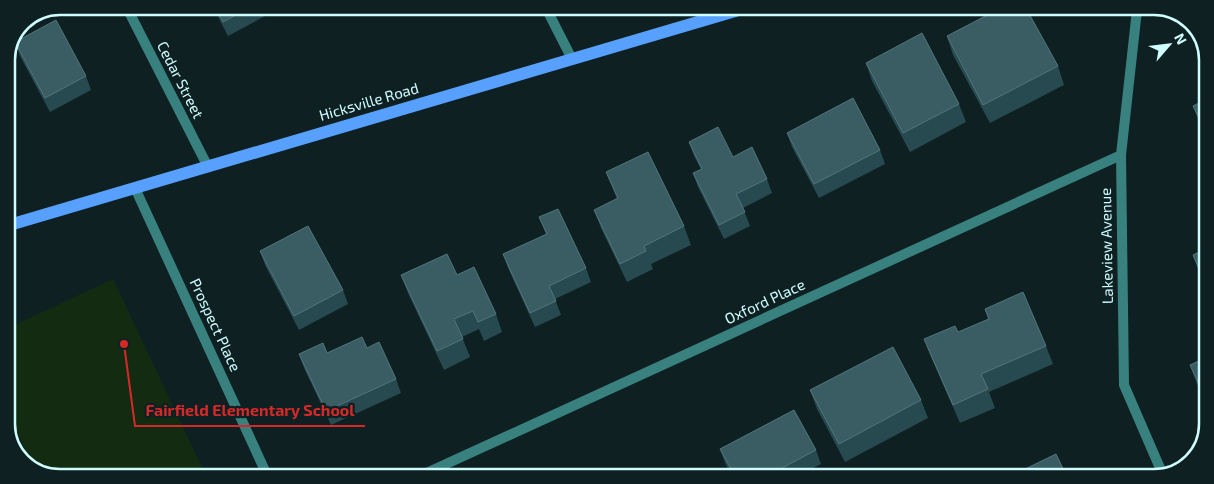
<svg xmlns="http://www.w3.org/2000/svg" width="1214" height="484" font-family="'Exo 2',sans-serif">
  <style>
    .green { fill: #132c11 }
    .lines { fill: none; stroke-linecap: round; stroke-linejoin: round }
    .minor { stroke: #39817f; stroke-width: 10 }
    .primary { stroke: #57a0fe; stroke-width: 12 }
    .wall { fill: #274a50 }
    .building { fill: #395d63; stroke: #50767b }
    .labels { text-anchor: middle; stroke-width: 4.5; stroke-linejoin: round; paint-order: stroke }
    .street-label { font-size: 15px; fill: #cffcff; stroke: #0e2022 }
    .rim { fill: none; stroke: #cffcff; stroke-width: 2.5 }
    .leader { fill: none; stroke: #d62828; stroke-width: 2 }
    .callout-dot { fill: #d62828; stroke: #0e2022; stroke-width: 2 }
    .callout-label { font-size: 16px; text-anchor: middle; font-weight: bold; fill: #d62828; stroke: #0e2022; stroke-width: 4.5; stroke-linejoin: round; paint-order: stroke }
  </style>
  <rect width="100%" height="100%" fill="#0e2022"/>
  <path class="green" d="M113,279L205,474H40L35,470L6,409V329Z"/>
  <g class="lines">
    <path class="minor" d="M126,6L208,167
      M546,8L572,59
      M1137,10L1121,155L1124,385L1163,475
      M135,188L267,475
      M422,475L1121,155"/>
    <path class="primary" d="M6,226L742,9"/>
  </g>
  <path class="wall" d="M213,7H282L228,36Z
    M947,36L1058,66L1064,85L990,123L953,55Z
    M15,42L86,76L91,90L50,112L20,56Z
    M866,63L959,104L966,122L910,152L872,81Z
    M1208,67L1207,91L1200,71Z
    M6,95L13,111L6,115Z
    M1207,99V138L1200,125L1193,106Z
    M787,133L880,150L885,164L819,198L792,147Z
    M689,142L733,157L767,179L772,193L743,208L750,226L724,239L698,187L693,173L701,169L694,156Z
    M606,172L684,226L691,245L651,264L653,269L627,282L601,228L594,210L617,199Z
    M539,217L586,268L591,282L555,299L561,315L535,327L508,268L503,254L546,234Z
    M1206,249L1205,286L1198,269L1193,255Z
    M260,251L343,290L348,304L299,330L265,265Z
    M401,275H457L496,314L502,332L484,341L479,329L462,337L470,357L444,370L408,293Z
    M985,309L1046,346L1053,364L989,392L995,408L960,423L931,357L924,339L958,332L988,319Z
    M367,348L396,379L401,393L331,425L304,368L299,354L327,353Z
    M1205,358L1204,399L1197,384L1190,365Z
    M810,390L921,400L928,418L845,462L817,409Z
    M720,449L816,450L821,464L798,476H732L725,463Z"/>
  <path class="building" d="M215,7H251L223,22Z
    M997,10H1027L1058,66L983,105L947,36Z
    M56,20L86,76L45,98L15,42Z
    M922,33L959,104L903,133L866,63Z
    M1208,67L1207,86L1200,71Z
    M853,98L880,150L814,184L787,133Z
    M1207,99V133L1193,106Z
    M718,127L733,157L752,147L767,179L736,194L745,212L719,225L693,173L702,169L689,142Z
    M648,152L684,226L644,246L646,251L620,264L594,210L618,198L606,172Z
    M558,209L586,268L549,286L556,301L530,313L503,254L547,234L539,217Z
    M308,226L343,290L294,316L260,251Z
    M1206,249L1205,283L1193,255Z
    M447,254L457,275L474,267L496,314L478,322L473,311L454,319L463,339L437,351L401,275Z
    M1023,292L1046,346L981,374L988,389L953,405L924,339L955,326L958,332L989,319L985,309Z
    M362,337L367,348L379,342L396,379L326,411L299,354L323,343L327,353Z
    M893,347L921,400L839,444L810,390Z
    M1205,358L1204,395L1190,365Z
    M794,410L816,450L767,476H735L720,449Z
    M1056,454L1067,477H1021L1019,472Z"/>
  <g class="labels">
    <g class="street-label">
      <text transform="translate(180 80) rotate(63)" y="5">Cedar Street</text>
      <text transform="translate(369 102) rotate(-16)" y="5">Hicksville Road</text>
      <text transform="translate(1107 246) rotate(-91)" y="5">Lakeview Avenue</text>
      <text transform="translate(765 302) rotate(-25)" y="5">Oxford Place</text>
      <text transform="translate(215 325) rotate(65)" y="5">Prospect Place</text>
    </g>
  </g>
  <path d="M0 0H1214V484H0ZM60 15H1154A45 45 0 0 1 1199 60V424A45 45 0 0 1 1154 469H60A45 45 0 0 1 15 424V60A45 45 0 0 1 60 15Z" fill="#0e2022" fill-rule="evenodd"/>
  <path class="rim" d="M60 15H1154A45 45 0 0 1 1199 60V424A45 45 0 0 1 1154 469H60A45 45 0 0 1 15 424V60A45 45 0 0 1 60 15Z"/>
  <path class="leader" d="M124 344L135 426H365"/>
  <circle class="callout-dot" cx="124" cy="344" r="5"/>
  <g class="callout-label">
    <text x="250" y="416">Fairfield Elementary School</text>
  </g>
  <g transform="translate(1169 45) rotate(62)" stroke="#0e2022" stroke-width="4" paint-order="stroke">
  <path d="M0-4L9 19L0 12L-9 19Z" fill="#cffcff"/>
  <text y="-8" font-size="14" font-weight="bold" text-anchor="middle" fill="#cffcff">N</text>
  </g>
</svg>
